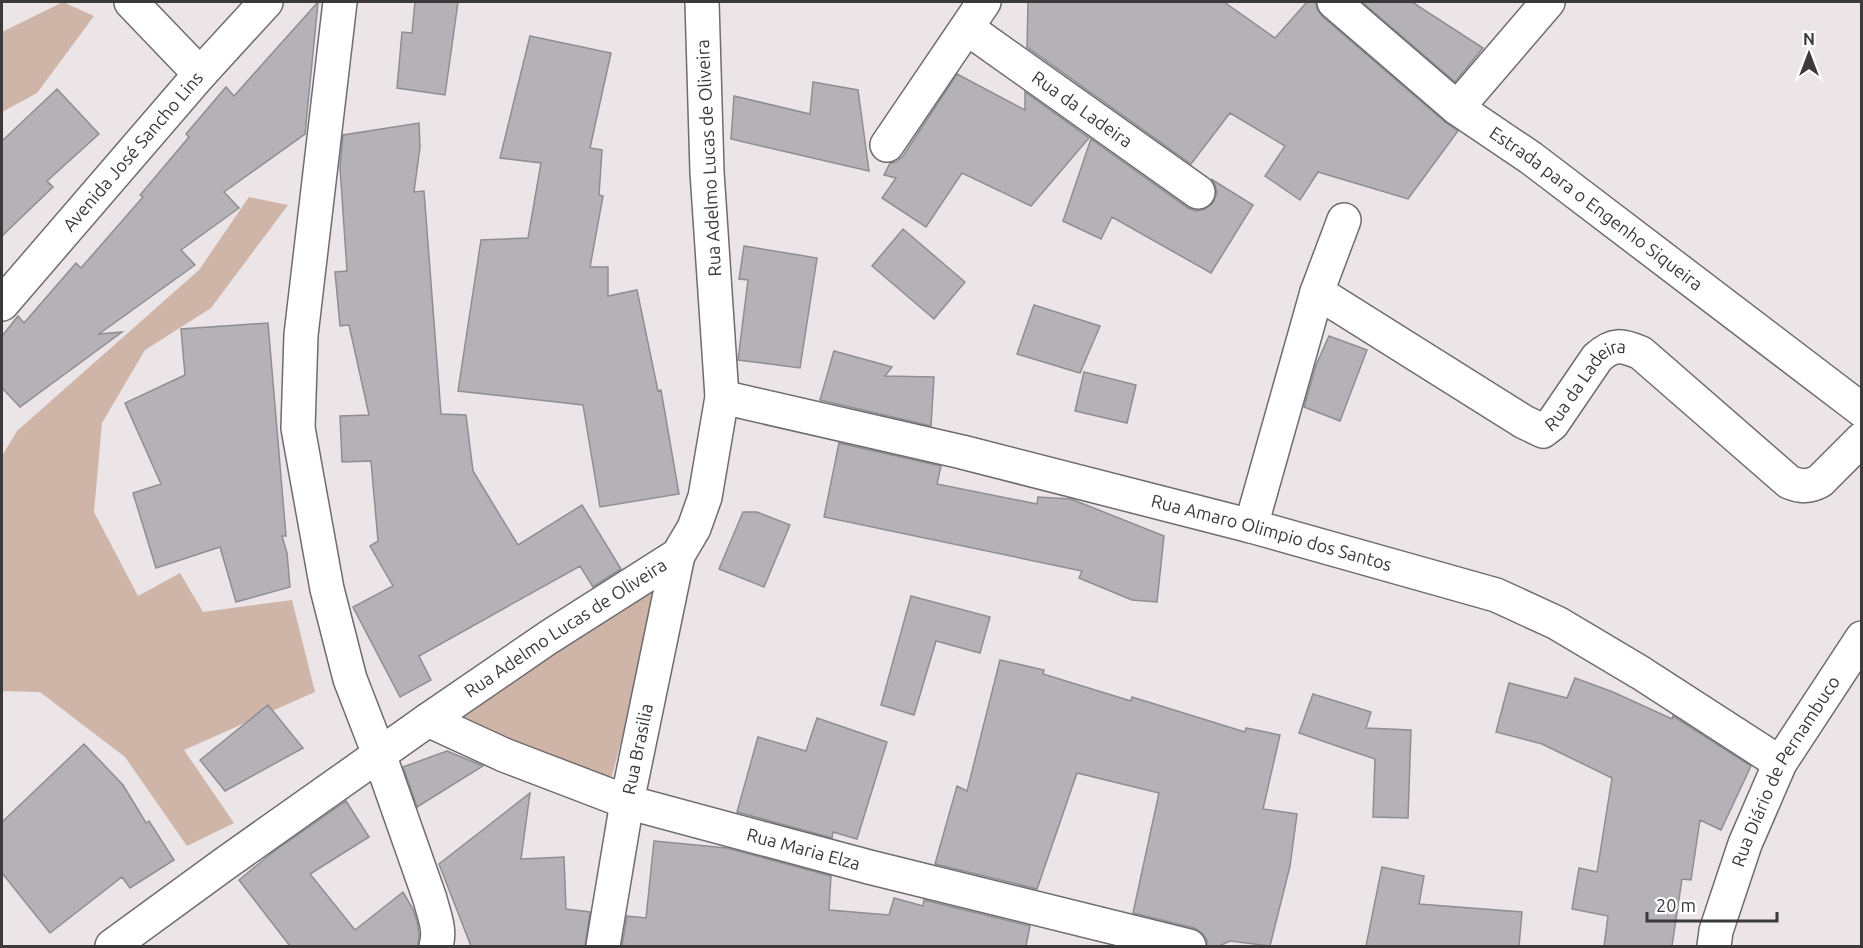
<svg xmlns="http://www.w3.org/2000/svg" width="1863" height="948" font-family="Ubuntu,sans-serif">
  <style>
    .green { fill: #cfb4a8 }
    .building { fill: #b4b2b6; stroke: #908d92; stroke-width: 1.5 }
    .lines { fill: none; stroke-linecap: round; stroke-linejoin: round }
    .minor-casing { stroke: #706b6e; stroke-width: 36 }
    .minor { stroke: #fff; stroke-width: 33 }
    .labels { text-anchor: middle; stroke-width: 5; stroke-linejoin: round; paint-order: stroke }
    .street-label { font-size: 18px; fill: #3b393a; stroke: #fff }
  </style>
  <rect width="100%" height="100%" fill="#ebe5e8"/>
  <path class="green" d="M63,2L94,16L37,93L2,112V32Z
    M249,197L288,205L211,308L145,350L102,423L94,512L138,596L180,573L203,612L292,600L315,692L184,750L234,823L187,846L125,757L40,692L2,691V456L17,431L199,270Z
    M668,565L608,791L436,720Z"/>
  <path class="building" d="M318,2L305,134L224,192L239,208L181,250L195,265L99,334L122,332L20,407L2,388V336L18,316L24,323L76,263L81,268L143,197L140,195L189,137L186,134L226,87L234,96Z
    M415,2H458L445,95L397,88L402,32L412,33Z
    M1028,2H1224L1275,38L1307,2H1316L1317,9L1322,16L1445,122L1458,131L1408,199L1318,172L1300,200L1265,176L1285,146L1230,113L1191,164L1027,47Z
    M1362,2H1412L1483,48L1455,82Z
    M530,36L611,53L590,148L602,150L599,195L603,196L590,267H608V296L637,290L658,391L661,390L679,494L600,507L583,405L458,391L481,240L528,238L541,163L500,158Z
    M957,74L1025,110V92L1089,138L1031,206L962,173L926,227L882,198L896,178L884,175L890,163L896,162L903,156Z
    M813,82L858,90L869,171L731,139L734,96L810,114Z
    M57,89L99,134L47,181L53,187L2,236V141Z
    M419,123L420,147L414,192L424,191L441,414L466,415L473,471L518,545L582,505L621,569L593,587L580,566L419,656L431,680L400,697L353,607L393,586L370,546L378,541L371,461L342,462L340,416L369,415L349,325L340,326L335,272L347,271L340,167L343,135Z
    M1091,139L1188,208L1196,211L1205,209L1213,203L1217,193L1215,185L1211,179L1253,205L1211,273L1112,217L1101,239L1063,221Z
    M903,229L965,282L934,319L872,266Z
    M744,246L817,258L800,368L738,360L748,280L739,279Z
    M1034,305L1100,326L1080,373L1017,354Z
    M268,323L286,536H282L287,553L290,587L236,602L220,547L156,568L133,493L161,484L125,403L185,375L181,329Z
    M1329,336L1367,350L1340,421L1304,407L1316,365Z
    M834,351L892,367L885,376L934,377L931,426L820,400Z
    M1084,372L1136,385L1127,423L1075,411Z
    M839,443L941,466L937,484L1037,504L1038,497L1071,499L1164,536L1157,602L1132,600L1079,578L1082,571L824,517Z
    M743,512H757L790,525L764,587L719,569Z
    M911,596L990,617L980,653L936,641L914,715L881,705Z
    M1000,660L1044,670L1043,674L1131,701L1132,697L1245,732L1246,728L1280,735L1263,809L1297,814L1290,866L1270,946L1230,941L1219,946H1207V940L1202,933L1194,928L1133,913L1159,793L1077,773L1037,889L935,864L957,786L967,791Z
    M1575,678L1613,692L1672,719L1673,716L1751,766L1721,830L1700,820L1691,880L1682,879L1672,946H1604L1608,916L1572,909L1579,868L1597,872L1612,778L1542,744L1496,732L1509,683L1567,698Z
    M1313,694L1371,712L1366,728L1411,730L1408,818L1373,817L1375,759L1299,733Z
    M268,705L303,748L225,791L200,760Z
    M817,718L887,742L857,839L833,832L832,838L737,812L758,737L806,751Z
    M84,744L123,785L146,823L149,821L174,860L130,888L122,877L50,933L2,873V822Z
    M447,751L483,766L417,807L403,767Z
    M530,793L521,859L564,857L566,909L590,912L585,946H471L439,864Z
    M346,801L369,837L310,874L355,930L403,892L413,909L417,921L419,934L418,946H290L239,880L273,852Z
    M654,841L727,848L831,876L829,910L889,915L894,898L923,906L924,900L1030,926L1026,946H622L627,916L646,918Z
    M1382,867L1424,876L1419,904L1522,912L1519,946H1366Z"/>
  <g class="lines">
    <defs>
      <g id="minor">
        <path d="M131,2L200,74"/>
        <path d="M340,2L301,335L298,428L327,589L350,679L379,754L430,899C434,915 441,930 436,946"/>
        <path id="s1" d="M1334,2L1457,108L1531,158L1862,410"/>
        <path id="s2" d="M967,28L1198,192"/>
        <path d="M1457,108L1548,2"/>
        <path d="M887,145L984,2"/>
        <path id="s3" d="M1317,292L1524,422L1543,431L1552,424L1597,358C1613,343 1622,345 1641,353L1789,482C1801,487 1809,487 1820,481L1862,439"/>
        <path id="s4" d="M2,304L200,74L266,2"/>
        <path id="s5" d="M722,397L962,452L1251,526L1496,595L1557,623L1641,673L1780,763"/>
        <path d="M1251,526L1317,292L1344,220"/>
        <path id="s6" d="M428,720L504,755L627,802L869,867L1189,946"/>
        <path id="s7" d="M112,946L223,865L428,720L549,637L678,555L694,528L705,497L722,397L707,172L702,2"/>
        <path id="s8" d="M603,946L627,802L678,555"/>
        <path id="s9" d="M1714,946L1716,931L1745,844L1780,763L1862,638"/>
      </g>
    </defs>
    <use href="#minor" class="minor-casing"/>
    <use href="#minor" class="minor"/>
  </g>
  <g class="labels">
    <g class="street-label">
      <text dy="6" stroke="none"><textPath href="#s2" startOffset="141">Rua da Ladeira</textPath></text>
      <text dy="6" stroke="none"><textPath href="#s4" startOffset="201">Avenida José Sancho Lins</textPath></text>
      <text transform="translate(709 158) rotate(-93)" y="6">Rua Adelmo Lucas de Oliveira</text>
      <text dy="6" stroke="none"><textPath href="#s1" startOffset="334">Estrada para o Engenho Siqueira</textPath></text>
      <text dy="6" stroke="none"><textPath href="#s3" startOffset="330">Rua da Ladeira</textPath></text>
      <text dy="6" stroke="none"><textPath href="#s5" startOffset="566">Rua Amaro Olimpio dos Santos</textPath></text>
      <text dy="6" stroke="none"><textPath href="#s7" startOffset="554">Rua Adelmo Lucas de Oliveira</textPath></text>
      <text dy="6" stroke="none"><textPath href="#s8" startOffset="200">Rua Brasilia</textPath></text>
      <text dy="6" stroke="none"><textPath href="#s9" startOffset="190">Rua Diário de Pernambuco</textPath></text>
      <text dy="6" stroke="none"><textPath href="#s6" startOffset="398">Rua Maria Elza</textPath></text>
    </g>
  </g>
  <rect width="1863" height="948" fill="none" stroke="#3b393a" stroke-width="6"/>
  <g transform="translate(1809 54)" stroke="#ffffff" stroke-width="4.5" paint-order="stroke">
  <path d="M0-4.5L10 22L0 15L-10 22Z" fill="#3b393a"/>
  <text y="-9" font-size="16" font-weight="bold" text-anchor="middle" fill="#3b393a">N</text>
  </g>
  <path d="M1647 912v9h130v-9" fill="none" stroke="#3b393a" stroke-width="3"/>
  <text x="1656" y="912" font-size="18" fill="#3b393a" stroke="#ffffff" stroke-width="4.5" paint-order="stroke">20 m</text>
</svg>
